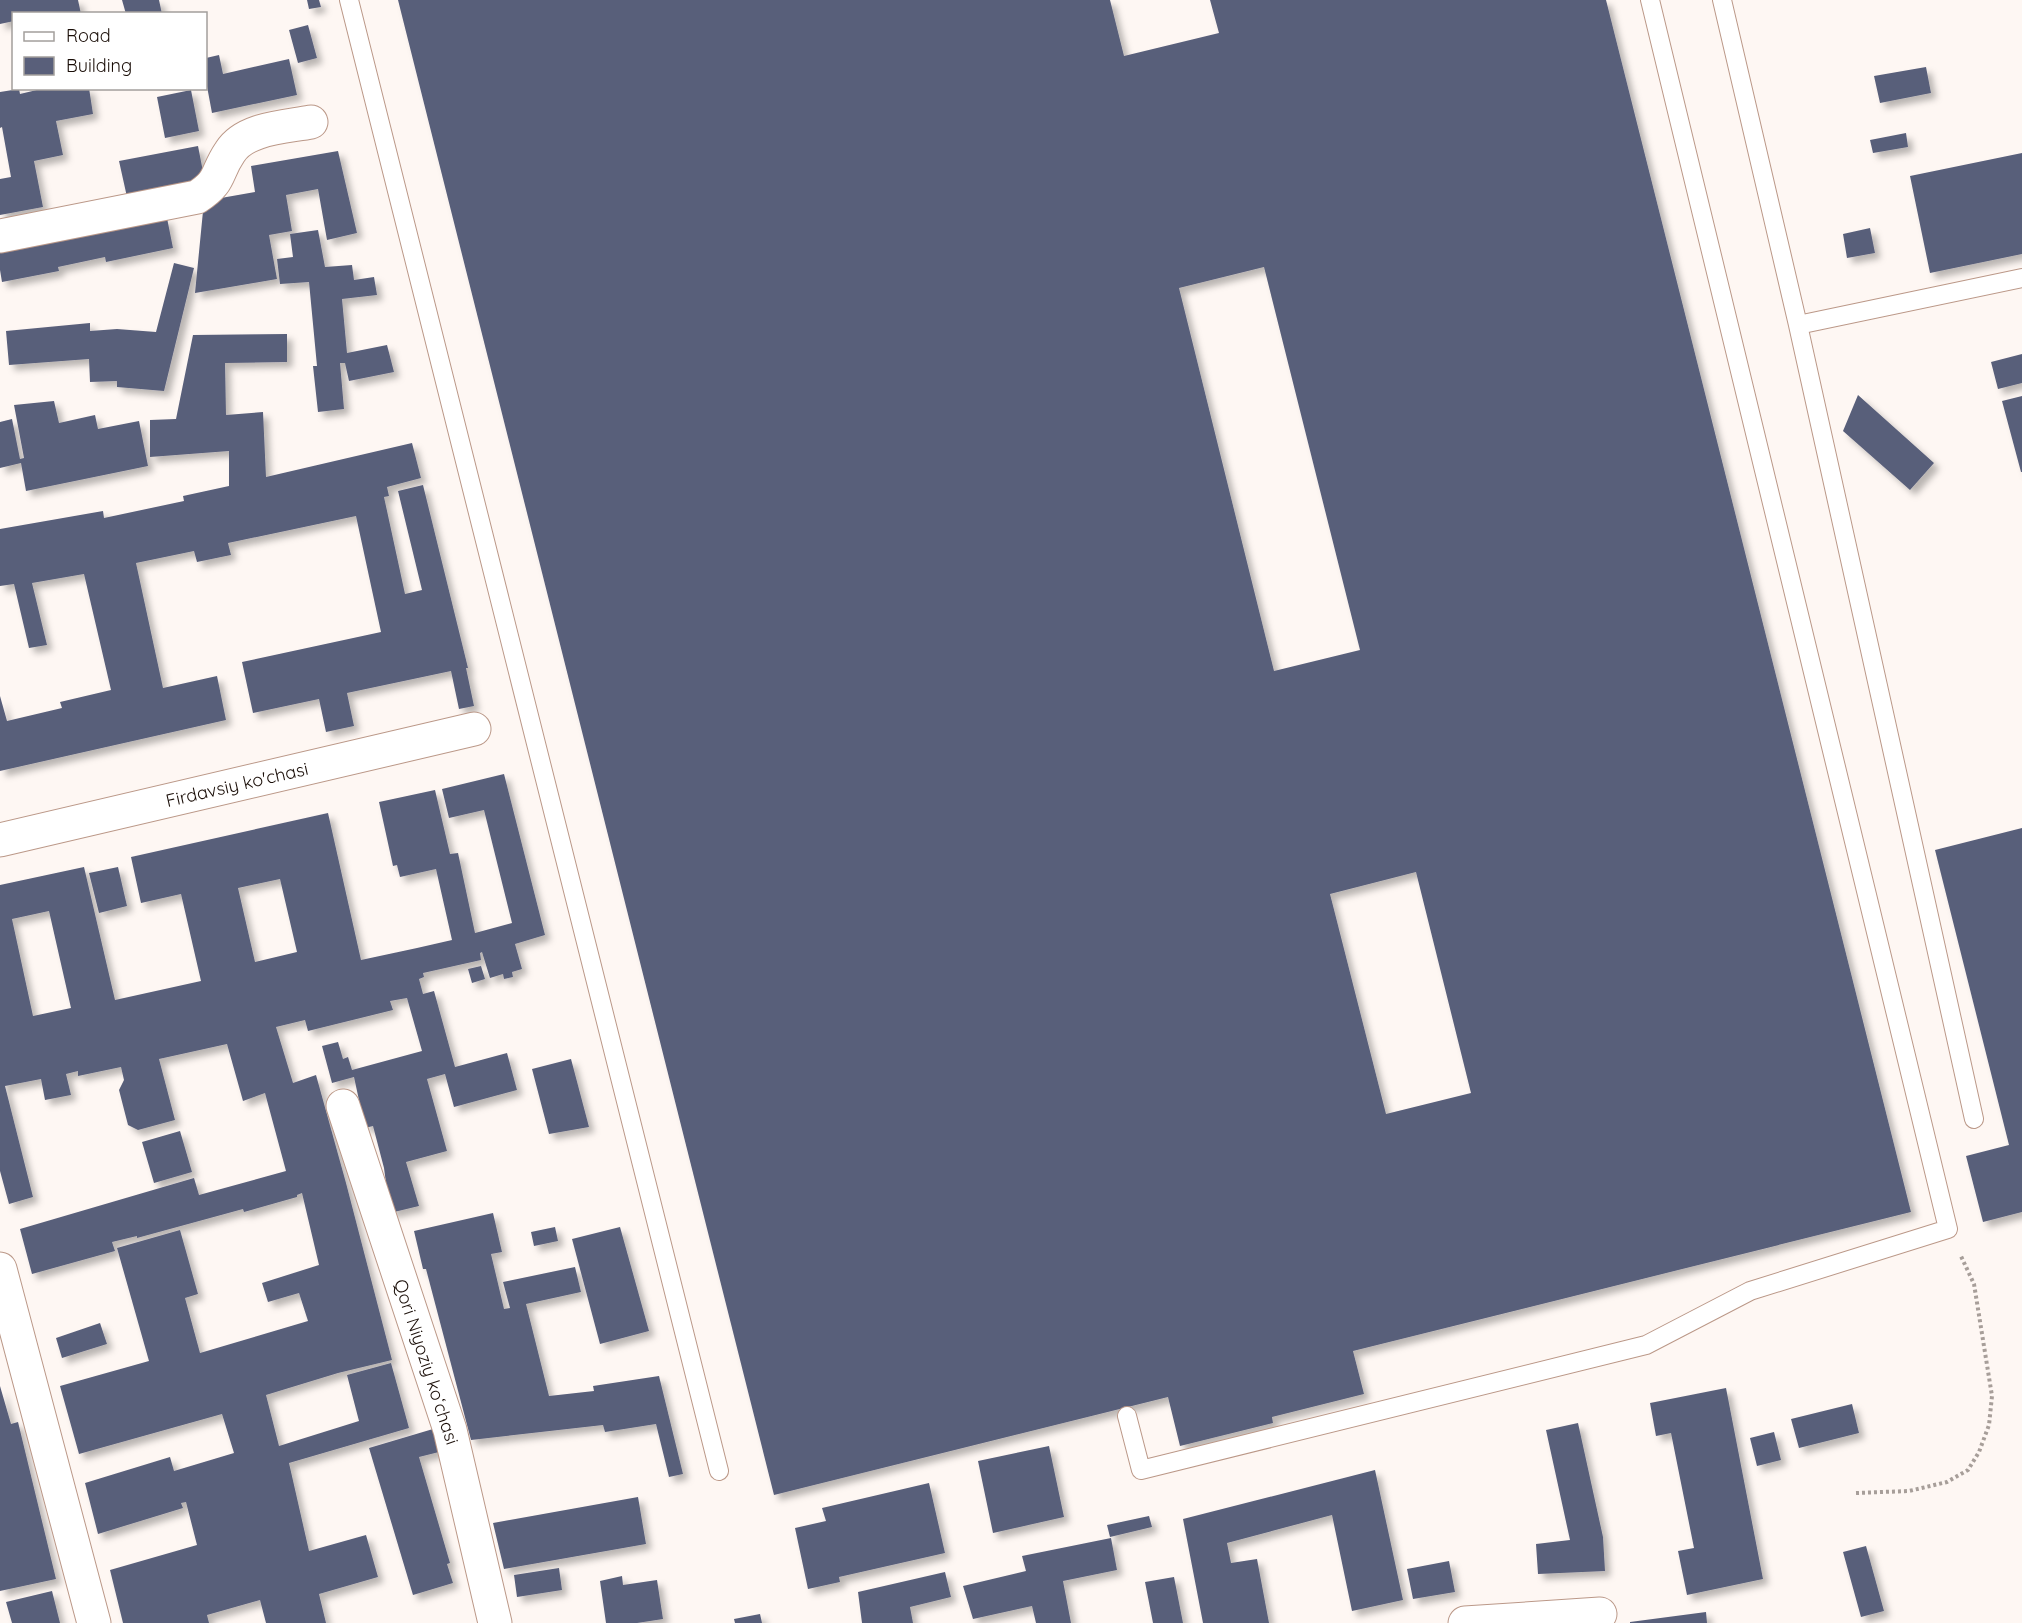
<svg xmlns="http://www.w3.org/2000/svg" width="2022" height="1623" font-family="Quicksand,sans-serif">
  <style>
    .building { fill: #595f7a; fill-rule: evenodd; filter: url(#shadow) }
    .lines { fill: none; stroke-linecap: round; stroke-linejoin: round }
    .service-casing { stroke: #bb9888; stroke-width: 20 }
    .minor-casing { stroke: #bb9888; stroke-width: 35 }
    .path { stroke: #a79e99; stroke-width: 4; stroke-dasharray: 3 3; stroke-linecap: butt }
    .service { stroke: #fff; stroke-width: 18 }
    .minor { stroke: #fff; stroke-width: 33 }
    .labels { text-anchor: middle; stroke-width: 5; stroke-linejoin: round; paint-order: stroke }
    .street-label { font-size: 18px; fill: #1a0e08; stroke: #fff }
  </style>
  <defs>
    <filter id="shadow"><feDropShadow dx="5.5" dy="5.5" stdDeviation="3" flood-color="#0004"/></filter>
  </defs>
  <rect width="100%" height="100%" fill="#fef7f3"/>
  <path class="building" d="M0,0H78L81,14H14V21L0,24Z
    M122,0H159L162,14H126Z
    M307,0H319L321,7L309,9Z
    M398,0H1110L1124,56L1219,33L1210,0H1606L1911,1212L1353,1351L1364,1394L1272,1417L1273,1423L1180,1446L1168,1397L774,1495ZM1264,267L1360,650L1274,671L1179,288ZM1416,872L1471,1093L1386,1114L1330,894Z
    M308,25L317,58L298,63L289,30Z
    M219,55L223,74L289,59L297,95L212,113L206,81V58Z
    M1926,67L1931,93L1880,103L1874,76Z
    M45,88H89L93,114L56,121L63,155L34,161L43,207L0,215V179L11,177L2,127L0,128V92L19,89L20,94Z
    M191,90L199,131L165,138L157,97Z
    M1906,133L1908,147L1873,153L1870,140Z
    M198,146L205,182L127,197L119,161Z
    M338,151L357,233L327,240L318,189L286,195L292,231L269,235L277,279L195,293L204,201L255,192L251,166Z
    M2022,153V254L1930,273L1910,176Z
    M167,218L173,248L106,262L105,257L58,267L59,271L2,282L0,270V246Z
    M1870,228L1875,253L1847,258L1843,234Z
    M318,230L325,267L352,265L354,280L374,277L377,295L342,299L347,353L387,345L394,372L349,381L345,363H340L344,409L318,412L313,366H317L309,282L280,284L277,259L293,257L290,234Z
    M174,263L194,268L164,391L117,387V381L90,382L89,359L9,365L6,331L90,323V331L117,329L156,332Z
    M287,334V362L225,363L226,415L263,412L266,477L412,443L421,478L387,487L389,496L384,497L405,594L422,590L398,491L423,485L468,668H466L474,706L459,709L451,671L347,693L354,726L326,732L319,699L253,713L242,662L381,632L356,516L228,543L231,555L197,562L194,551L136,563L163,688L217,676L226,720L0,771V696L7,721L62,708L60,702L111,690L84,574L32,583L47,645L29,648L14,584L0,586V529L103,511L104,518L184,501L183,496L229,486V451L150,457V420L176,419L193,335Z
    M2022,354V383L1998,389L1991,362Z
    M1858,395L1934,463L1910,490L1843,431Z
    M2022,396V472H2021L2002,401Z
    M54,401L59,423L95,415L98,429L139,421L148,466L26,491L21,463L0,468V422L12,419L20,459L24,458L14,405Z
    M504,774L545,935L515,944L522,969L512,972L513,977L504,979L503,974L490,978L482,952L480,953L481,960L423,973L424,977L419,979L423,994L434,991L455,1067L507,1053L517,1090L454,1107L445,1074L427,1079L447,1151L406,1162L419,1206L390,1213L384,1168L373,1126L365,1128L354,1077L332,1083L322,1046L338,1042L343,1059L348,1057L352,1070L422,1051L407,998L390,1001L393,1010L308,1031L305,1020L276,1027L293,1083L316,1075L346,1183L392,1360L338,1373L266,1395L279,1446L359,1421L347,1375L391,1363L409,1428L289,1463L309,1551L366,1535L378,1577L319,1594L326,1623H266L260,1600L207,1615L209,1623H123L110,1570L197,1545L186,1502L181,1503L183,1508L98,1534L85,1483L170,1457L174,1471L234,1453L222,1414L79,1454L60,1386L149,1361L117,1248L180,1230L198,1294L185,1298L200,1353L308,1321L299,1293L268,1302L262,1283L319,1265L302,1193L297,1195V1197L244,1212L243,1209L137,1238V1236L112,1242L115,1251L32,1274L20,1229L194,1178L199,1195L286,1171L265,1093L243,1101L227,1044L159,1059L175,1120L138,1130L128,1125L119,1090L124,1080L121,1067L78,1076V1071L66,1074L71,1095L45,1100L41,1079L5,1086L33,1197L9,1204L0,1171V885L84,867L115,1000L201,981L181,894L141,903L131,857L328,813L361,960L417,948L452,940L436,869L400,877L397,865L393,866L379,802L435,790L450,854L458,853L475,933L512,923L484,810L449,818L442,789ZM280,879L297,952L255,962L238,888ZM49,911L71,1008L33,1016L12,919Z
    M2022,828V1212L1983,1222L1966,1156L2009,1145L1935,850Z
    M118,867L127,906L99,913L89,873Z
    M481,966L485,979L472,983L468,969Z
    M571,1059L589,1127L549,1134L532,1069Z
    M180,1131L192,1172L154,1183L142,1142Z
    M493,1213L502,1252L491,1254L504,1309L510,1308L503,1282L575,1267L581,1292L526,1304L549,1396L594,1391L593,1386L659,1376L683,1474L669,1477L656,1424L605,1432L603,1425L471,1440L426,1269H423L414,1231Z
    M555,1227L558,1241L534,1246L531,1232Z
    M620,1227L649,1331L600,1344L572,1239Z
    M100,1323L107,1344L62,1358L56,1338Z
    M0,1386L11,1424L18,1422L56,1579L0,1591Z
    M1726,1388L1763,1579L1687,1595L1678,1551L1694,1548L1671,1433L1656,1436L1650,1403Z
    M1852,1404L1859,1433L1799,1448L1791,1419Z
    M1578,1423L1603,1537L1605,1571L1538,1574L1536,1544L1570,1540L1546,1430Z
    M433,1429L439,1452L419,1457L450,1563L447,1564L453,1583L413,1595L369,1448Z
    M1774,1432L1781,1460L1757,1466L1750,1438Z
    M1049,1446L1064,1517L993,1533L978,1461Z
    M1375,1470L1403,1600L1352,1611L1332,1515L1227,1543L1231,1563L1257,1559L1269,1623H1203L1183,1519Z
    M929,1483L945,1553L839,1577L840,1582L808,1589L795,1528L826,1521L822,1508Z
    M638,1497L646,1544L504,1569L493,1523Z
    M1149,1516L1152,1527L1110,1537L1107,1525Z
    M1111,1538L1117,1570L1063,1581L1071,1623H1036L1032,1606L973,1619L963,1586L1026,1571L1022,1556Z
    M1866,1546L1884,1611L1861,1617L1843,1552Z
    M1449,1561L1455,1592L1413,1599L1407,1569Z
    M559,1568L562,1590L517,1597L514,1575Z
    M945,1572L951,1597L910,1607L913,1623H862L858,1592Z
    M622,1576L623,1585L657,1580L663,1619L637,1623H606L600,1581Z
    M1174,1577L1183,1623H1153L1145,1582Z
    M52,1591L60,1623H12L6,1602Z
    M1706,1612L1707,1623H1630V1622Z
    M760,1614L762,1623H735L734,1619Z"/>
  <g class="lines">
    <defs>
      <path id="service" d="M349,0L719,1471
        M1722,0L1798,325
        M1974,1119L1798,325L2022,278
        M1127,1416L1141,1470L1646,1345L1750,1291L1948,1229L1650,0"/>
      <path id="minor" d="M0,236L197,197C222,181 215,174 230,152C245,128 285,127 311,122
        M0,840L474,729
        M343,1106L450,1430L495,1623
        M0,1269L94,1623
        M1465,1623L1600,1614"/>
    </defs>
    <use href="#service" class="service-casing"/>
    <use href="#minor" class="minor-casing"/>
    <path class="path" d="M1856,1493L1909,1491L1947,1482L1968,1470L1979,1452L1989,1425L1992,1396L1974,1284L1960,1254"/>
    <use href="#service" class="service"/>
    <use href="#minor" class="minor"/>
  </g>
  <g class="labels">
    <g class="street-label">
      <text transform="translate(237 785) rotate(-13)" y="6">Firdavsiy ko'chasi</text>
      <text transform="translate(426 1362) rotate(72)" y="6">Qori Niyoziy koʻchasi</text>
    </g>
  </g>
  <rect x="12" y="12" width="195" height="78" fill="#ffffff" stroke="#a39f9c" stroke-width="1.5"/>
  <rect x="24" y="32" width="30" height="9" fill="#ffffff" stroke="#a39f9c" stroke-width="1.5"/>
  <text x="66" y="42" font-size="18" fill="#1a0e08">Road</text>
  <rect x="24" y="57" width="30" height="18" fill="#595f7a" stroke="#a39f9c" stroke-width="1.5"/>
  <text x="66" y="72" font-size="18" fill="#1a0e08">Building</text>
</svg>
